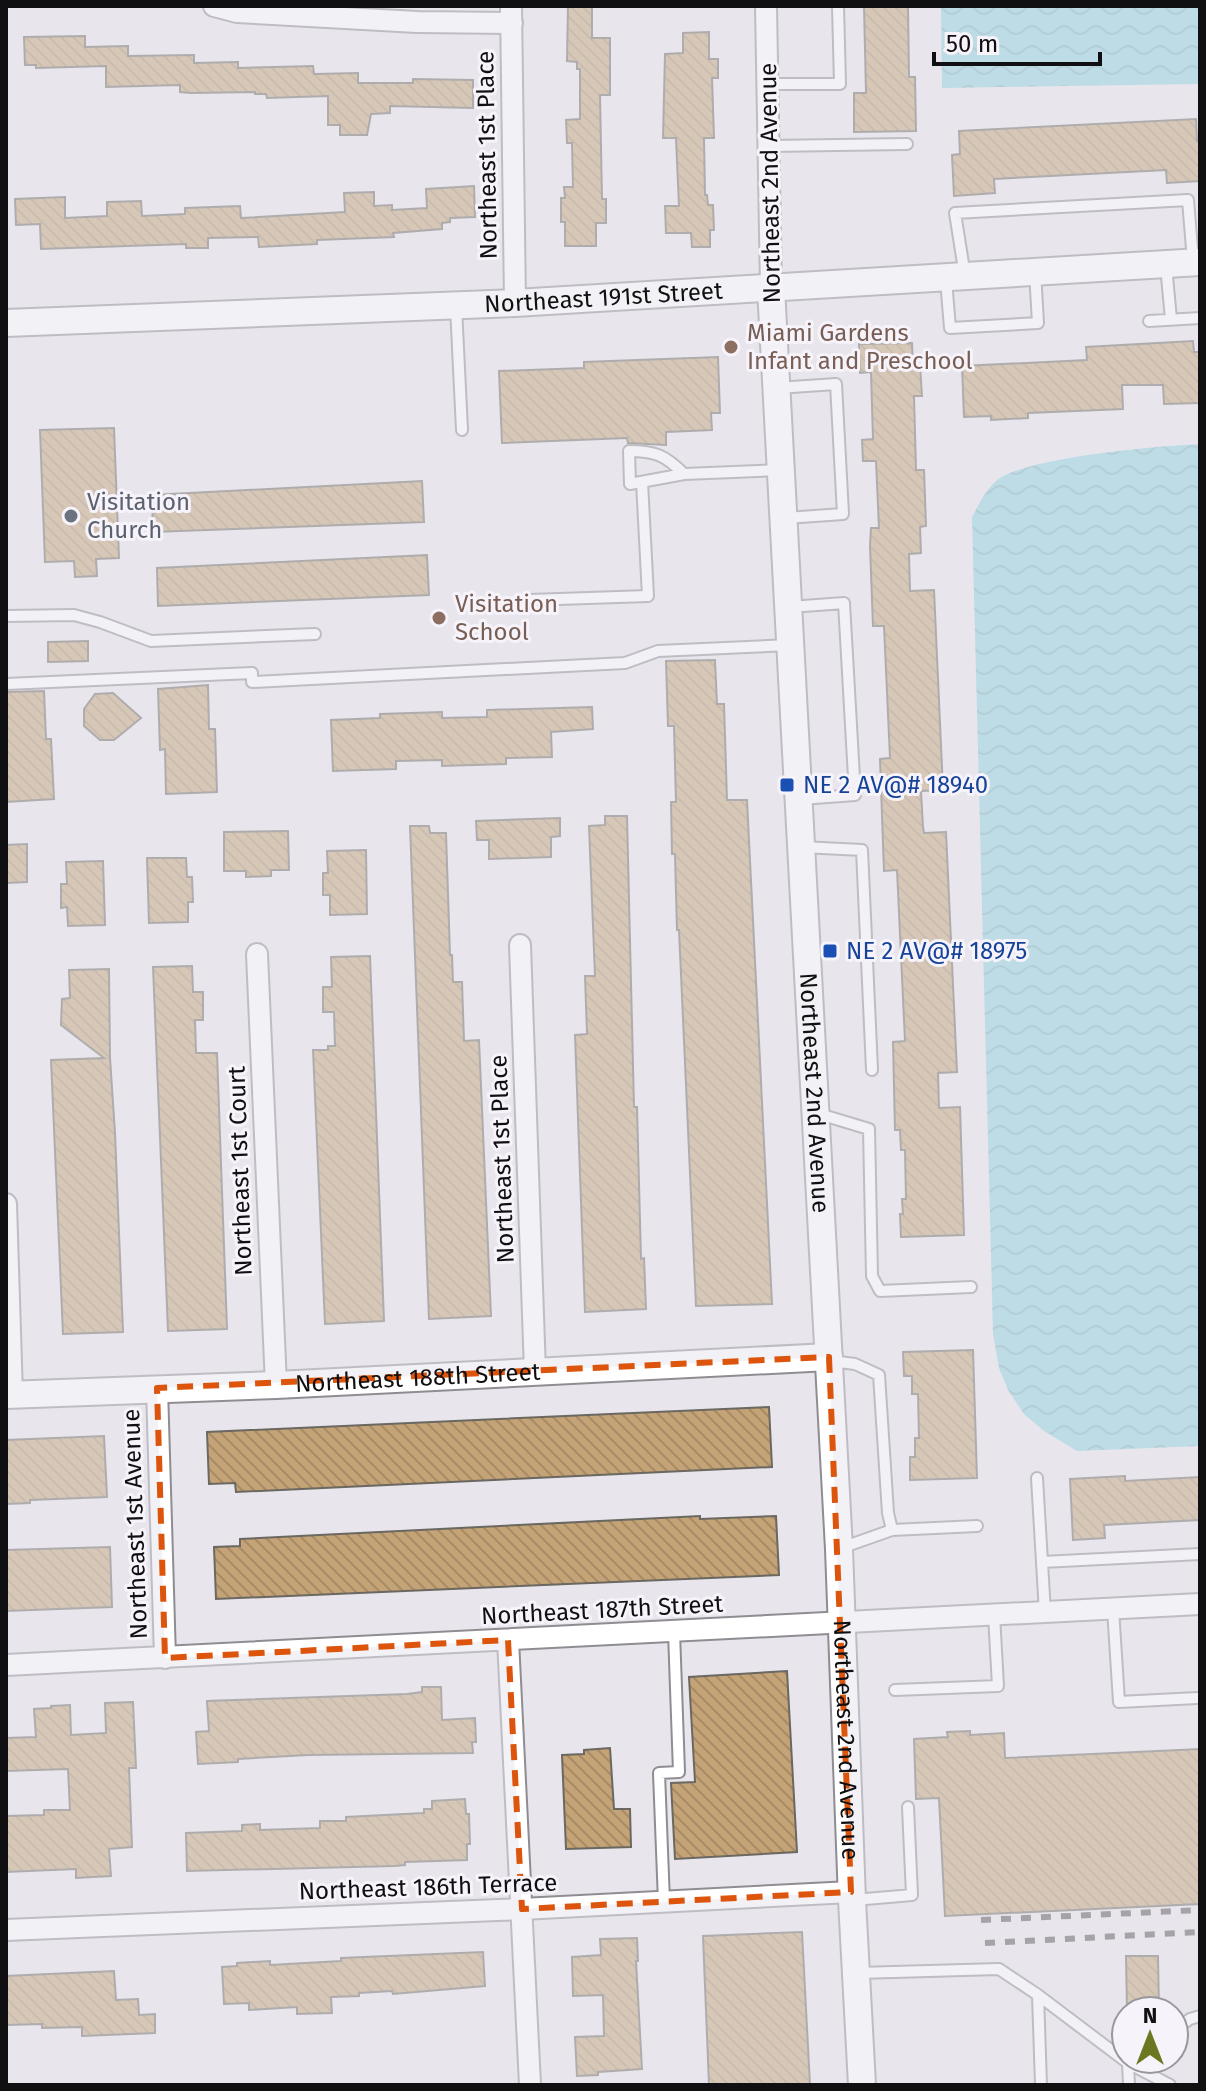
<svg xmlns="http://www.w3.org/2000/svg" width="1206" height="2091" font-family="'Fira Sans',sans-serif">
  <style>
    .water { fill: url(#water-waves) }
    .building { fill: url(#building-back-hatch); stroke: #6b6761; stroke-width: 2 }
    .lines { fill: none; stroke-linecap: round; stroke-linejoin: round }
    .service-casing { stroke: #8f8c92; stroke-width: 14 }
    .minor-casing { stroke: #8f8c92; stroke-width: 24 }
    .tertiary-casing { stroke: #8f8c92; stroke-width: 30 }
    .service { stroke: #fff; stroke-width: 10 }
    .minor { stroke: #fff; stroke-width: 20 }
    .tertiary { stroke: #fff; stroke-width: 26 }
    .rail { stroke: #545256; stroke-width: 6; stroke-dasharray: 10 10; stroke-linecap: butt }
    .marked { fill: none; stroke: #dd550c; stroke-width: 6; stroke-dasharray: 16 10; stroke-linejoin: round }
    .education-dot { fill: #8d6e63; stroke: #f6f3fa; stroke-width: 3 }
    .worship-dot { fill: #6b7280; stroke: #f6f3fa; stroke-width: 3 }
    .transit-dot { fill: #1a4fb4; stroke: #f6f3fa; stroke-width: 3 }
    .labels { text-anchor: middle; stroke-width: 6; stroke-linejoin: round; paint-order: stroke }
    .street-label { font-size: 24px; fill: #100f11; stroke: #f6f3fa }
    .education-label { font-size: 24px; fill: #785e54; stroke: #f6f3fa; text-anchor: start }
    .worship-label { font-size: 24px; fill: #5b616d; stroke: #f6f3fa; text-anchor: start }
    .transit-label { font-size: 24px; fill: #164399; stroke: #f6f3fa; text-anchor: start }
  </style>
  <defs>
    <pattern id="water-waves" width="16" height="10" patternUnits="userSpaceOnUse" patternTransform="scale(2)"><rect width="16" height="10" fill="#8bd0de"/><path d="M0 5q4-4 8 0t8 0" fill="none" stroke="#77b1bd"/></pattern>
    <pattern id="building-back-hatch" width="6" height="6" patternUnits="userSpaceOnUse" patternTransform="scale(2)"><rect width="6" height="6" fill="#c4a376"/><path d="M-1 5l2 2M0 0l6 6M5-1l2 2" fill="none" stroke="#a78b65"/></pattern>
  </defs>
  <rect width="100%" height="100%" fill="#e8e6ec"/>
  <path class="water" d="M941,6H1200V84L942,88Z
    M1200,444V1446L1077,1451L1044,1431L1024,1414L1008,1390L999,1368L993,1334L972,517C979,504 985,491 996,481C1024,457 1160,446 1200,444Z"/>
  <path class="building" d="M568,6H592V38H610V95H600L602,199H606V223H596V246H565V222H561V198H565L564,187H573L572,143H567L566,120L580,119V69H577V62L567,61Z
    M864,6H908L909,77H915L916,131L854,132V93H866Z
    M709,32V59H718V78H712L714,138H704L705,195H707L708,205H713L714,230H710V247H692L691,233H666L665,206H679L676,138H663L665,54L683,53V33Z
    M85,36V47L128,46V56L194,55V63L238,62V68L313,66L314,74L358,73V83H413V79L473,80V108L390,106V113L371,114L367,135H340V125H328V96L267,98L266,94H255V92L191,93L180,92V85L106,87V66L36,68V65H25L24,37Z
    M1196,119L1197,141H1200V181L1167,183L1166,170L994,179L995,193L954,196L952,155L960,154L959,131Z
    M474,186L475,217L450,218V222L442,223V229L393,233L394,237L317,240V244L259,247L258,237L208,238V248H186V244L41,249L40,224L16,225L15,199L65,197V218L107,216V202L141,201L142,216L185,214V208L240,206L241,218L345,212L344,193L374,192V206L392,205V210L427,208L426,189Z
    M1193,341L1194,352H1200V403L1164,404L1163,385H1122L1123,409L1028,413V418L991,420V416L964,417L962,366L1087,360L1086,347Z
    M912,343L913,367L920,366L922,396H914L916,470H924L926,526L920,527L921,553L909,554L910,591L934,590L943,790L921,791L923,827L924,833L946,832L957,1072L938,1073L939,1108L960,1107L964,1235L901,1237L900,1214H903L902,1199H906L905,1150H901L900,1130H895L893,1042L905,1041L897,870L884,871L880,759L890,758L884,626H873L870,546L871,528H879L876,461H863L862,440L873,439L871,372L860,373L859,344Z
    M718,357L720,413H711L712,430L666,432V445L628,443L627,438L502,443L499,371L584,368V362Z
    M114,428L119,558L96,559L97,576L75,577L74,561L45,562L40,430Z
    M422,481L424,522L153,532L152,495Z
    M427,555L429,595L158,606L157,568Z
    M88,641V661L48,662V642Z
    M715,660L717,704H724L727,800H747L772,1304L696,1306L679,930H677L675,854H672L671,802H676L674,726H668L666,661Z
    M208,685L209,729H215L217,792L166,794L165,749L160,750L158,689Z
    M44,691L46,739H51L54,799L6,802V692Z
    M113,693L141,718L114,740H100L84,726V709L95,694Z
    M592,707L593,729L551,732L552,757L506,758V764L442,766V760L396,761V769L333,771L331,720L380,718V714L442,712V718L487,717V710Z
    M605,816H627L634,1107H637L641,1259L644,1258L646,1309L585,1312L575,1035L587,1034L585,976H595L589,826L605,825Z
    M560,818V836L551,837V857L489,859V840H477L476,821Z
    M410,826H429L430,833H446L450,955H452L453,982H462L464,1041L479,1040L491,1316L429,1319Z
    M288,831L289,870H271V876L246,877V871H224V832Z
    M27,844V882L6,883V845Z
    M366,850L367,914L330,915V895H323V873H328L327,851Z
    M147,858H186L187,877H192L193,902H188V922L149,923Z
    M103,861L105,925L68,926L67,907L61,908V884H67L66,862Z
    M370,956L384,1321L325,1324L313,1050H328V1046H335L334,1012H323V987H332L331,957Z
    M192,966L193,992H203V1020H195L196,1053H217L227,1329L168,1331L153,967Z
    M109,969L110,1058L115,1133L123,1332L63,1334L51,1060L104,1058L61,1025L62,999L70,998L69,970Z
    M973,1350L977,1478L910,1480V1457H915V1438H919L918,1394H912V1376H904L903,1352Z
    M769,1407L772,1467L236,1492L235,1483L209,1484L207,1432Z
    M104,1436L107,1497L30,1500V1503L6,1504V1440Z
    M1125,1476V1481L1200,1477V1520L1104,1525L1105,1538L1073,1540L1070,1479Z
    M700,1516V1519L776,1516L779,1575L216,1599L214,1547L240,1546V1539Z
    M110,1547L112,1607L6,1611V1550Z
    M787,1671L797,1852L675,1859L671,1783L695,1782L689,1677Z
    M422,1687H441L442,1720L475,1718L476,1742H472L473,1753L308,1755L238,1759V1762L198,1764L196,1732L209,1731L207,1701L407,1694L422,1692Z
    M133,1702L136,1768H129L132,1847L109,1849L111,1876L76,1878V1869L6,1872V1816L44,1815V1810H70L68,1769L6,1771V1738L36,1737L34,1709L51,1708V1706L70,1705L71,1735L106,1733L105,1703Z
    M970,1731V1735L1004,1733L1005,1758L1200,1749V1904L945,1916L939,1798L916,1799L914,1739L948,1737L947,1732Z
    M610,1748L614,1809H630L631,1847L566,1849L562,1755L584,1754V1750Z
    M465,1799L466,1814H469L470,1844H467V1860L405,1862V1865L394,1866L187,1871L186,1833L242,1831V1825L260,1824V1830L320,1828V1821H346V1817L424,1813V1809H432V1801Z
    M802,1932L810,2085H709L703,1936Z
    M637,1938L638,1961H636L642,2069L598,2072V2075L577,2076L575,2037L604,2036L603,1995L573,1996L572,1957L601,1955L600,1939Z
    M483,1952L485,1986L393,1994L392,1991L359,1993V1996L331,1997L332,2013L297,2014V2007L249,2010V2003L224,2004L222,1967L237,1966V1963L270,1961V1965L341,1961V1958Z
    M1126,1956H1158L1159,2011H1127Z
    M114,1971L116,2000L138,1999L139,2015L155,2014V2033L82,2036V2027L42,2028V2024L6,2025V1976Z"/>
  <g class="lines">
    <defs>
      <path id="service" d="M767,84H840L838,6
        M769,146L907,144
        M1166,266L1171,319
        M965,276L955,213L1188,200L1193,261
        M946,280L950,328L1038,323L1035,272
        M456,307L462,430
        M1149,321L1200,318
        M777,388L836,384L843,514L786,518
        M684,474L630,484L629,451C655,451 665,455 684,474L779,470
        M529,600L648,596L642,482
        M790,607L844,603L855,795L801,799
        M6,616L74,615L100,622L151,641L315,634
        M6,684L252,673V682L625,663L658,651L789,645
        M802,847L862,850L872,1070
        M816,1113L869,1129L872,1276L880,1291L971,1287
        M831,1361L855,1364L879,1375L888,1513L892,1530L977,1526
        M1037,1478L1045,1613
        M841,1548L892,1530
        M1042,1562L1200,1554
        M1113,1609L1119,1702L1197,1698
        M895,1690L998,1686L994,1615
        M854,1900L912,1895L908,1807
        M664,1902L659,1773L679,1772L674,1632
        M858,1973L999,1969L1038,1995L1128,2063L1170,2085
        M1038,1995L1041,2085
        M1174,2030L1190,2019L1200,2016
        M1129,2085L1128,2063L1131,2061"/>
      <path id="minor" d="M214,6L237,12L417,22L512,23
        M511,6L515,303
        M766,6L771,288
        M520,945L535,1372
        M257,954L276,1385
        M6,1204L12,1395
        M157,1388L165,1658
        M508,1640L530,2085
        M6,1665L1200,1604
        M6,1930L522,1909L851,1892"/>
      <g id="tertiary">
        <path id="s1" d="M771,288L839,1549L852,1900L862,2085"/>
        <path id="s2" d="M6,323L515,303L1200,262"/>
        <path id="s3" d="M6,1395L276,1385L829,1357"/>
      </g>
    </defs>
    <use href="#service" class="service-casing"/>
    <use href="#minor" class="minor-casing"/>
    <use href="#tertiary" class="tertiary-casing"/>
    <use href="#service" class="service"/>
    <use href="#minor" class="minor"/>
    <use href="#tertiary" class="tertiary"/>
    <path class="rail" d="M981,1920L1200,1910
      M985,1943L1200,1932"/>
  </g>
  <path d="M0 0H1206V2091H0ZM829,1357L851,1892L522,1909L508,1640L165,1658L157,1388Z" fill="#e8e6ec" fill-opacity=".55" fill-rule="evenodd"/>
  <path class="marked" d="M829,1357L851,1892L522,1909L508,1640L165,1658L157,1388Z"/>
  <g class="education-dot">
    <circle cx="731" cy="347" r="8"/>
    <circle cx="439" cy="618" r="8"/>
  </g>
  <circle class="worship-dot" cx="71" cy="516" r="8"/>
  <g class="transit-dot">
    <rect x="779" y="777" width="16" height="16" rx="4"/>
    <rect x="822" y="943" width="16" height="16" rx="4"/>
  </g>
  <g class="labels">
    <g class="street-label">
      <text transform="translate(487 155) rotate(-91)" y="8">Northeast 1st Place</text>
      <text transform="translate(770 183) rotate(-91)" y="8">Northeast 2nd Avenue</text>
      <text dy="8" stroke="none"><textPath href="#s2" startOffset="598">Northeast 191st Street</textPath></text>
      <text dy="8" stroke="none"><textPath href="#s1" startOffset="806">Northeast 2nd Avenue</textPath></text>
      <text transform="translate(502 1159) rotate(-92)" y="8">Northeast 1st Place</text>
      <text transform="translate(240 1171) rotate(-92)" y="8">Northeast 1st Court</text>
      <text dy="8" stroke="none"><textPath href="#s3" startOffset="412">Northeast 188th Street</textPath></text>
      <text transform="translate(135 1524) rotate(-92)" y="8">Northeast 1st Avenue</text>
      <text transform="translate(602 1610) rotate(-3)" y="8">Northeast 187th Street</text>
      <text dy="8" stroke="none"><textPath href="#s1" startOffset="1454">Northeast 2nd Avenue</textPath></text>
      <text transform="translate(428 1887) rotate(-2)" y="8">Northeast 186th Terrace</text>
    </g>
    <g class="education-label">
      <text x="747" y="341">Miami Gardens<tspan x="747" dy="28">Infant and Preschool</tspan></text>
      <text x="455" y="612">Visitation<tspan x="455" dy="28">School</tspan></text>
    </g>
    <g class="worship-label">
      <text x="87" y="510">Visitation<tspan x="87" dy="28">Church</tspan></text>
    </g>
    <g class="transit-label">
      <text x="803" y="793">NE 2 AV@# 18940</text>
      <text x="846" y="959">NE 2 AV@# 18975</text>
    </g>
  </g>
  <rect width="1206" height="2091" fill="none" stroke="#100f11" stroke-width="16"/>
  <g transform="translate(1150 2035)"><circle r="38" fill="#f6f3fa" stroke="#9a989d" stroke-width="2"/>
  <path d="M0-6L14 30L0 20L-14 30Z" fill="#6c7722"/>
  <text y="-12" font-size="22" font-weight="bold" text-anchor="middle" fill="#100f11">N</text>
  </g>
  <path d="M934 52v12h166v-12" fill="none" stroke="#100f11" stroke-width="4"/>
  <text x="946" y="52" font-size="24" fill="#100f11" stroke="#f6f3fa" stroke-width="6" paint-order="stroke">50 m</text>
</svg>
